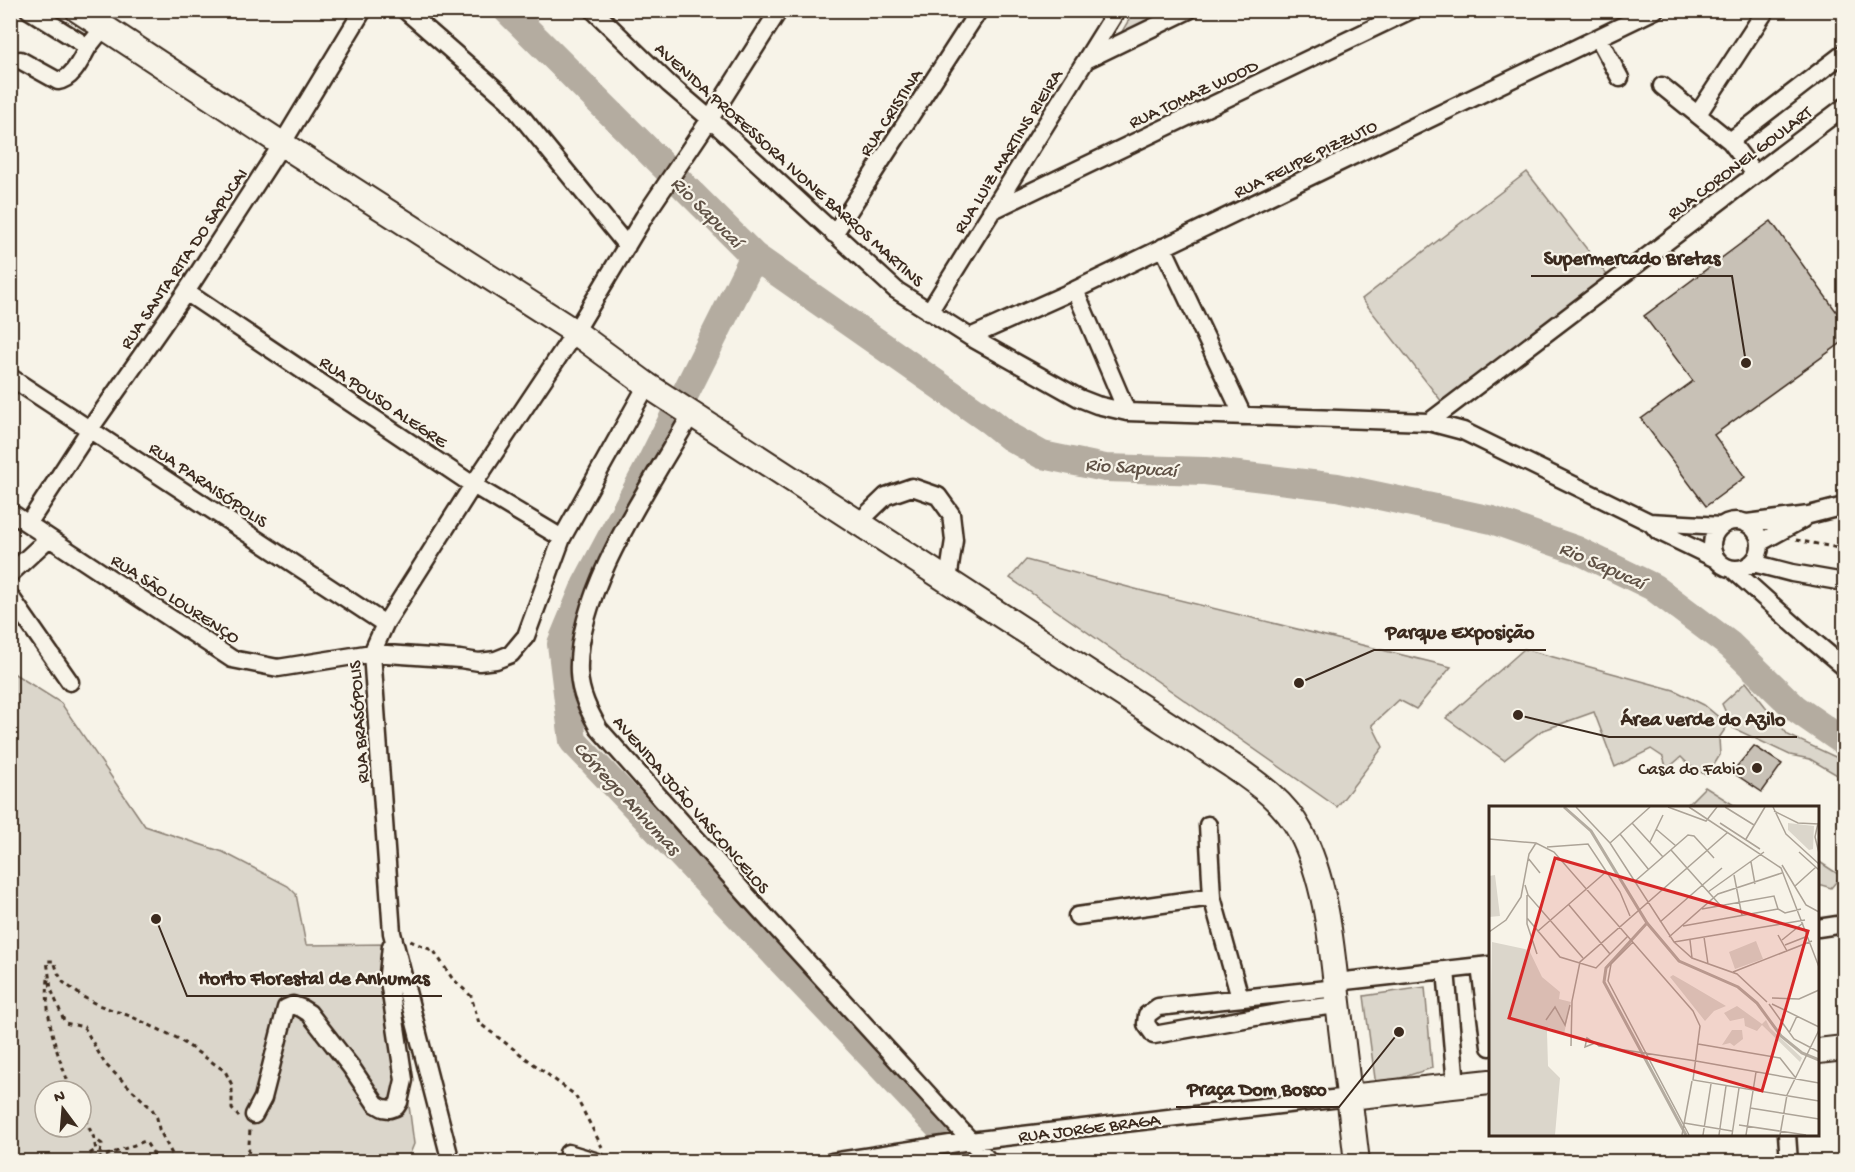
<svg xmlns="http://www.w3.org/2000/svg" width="1855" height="1172" font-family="'Gochi Hand',sans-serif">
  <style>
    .green { fill: #dbd6cb; stroke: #8b8074; stroke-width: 1.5; fill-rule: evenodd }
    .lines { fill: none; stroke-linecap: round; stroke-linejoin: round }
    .river { stroke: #b4aca0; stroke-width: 28 }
    .building { fill: #c8c1b6; stroke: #3b2a1e; stroke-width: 1.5 }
    .minor-casing { stroke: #3b2a1e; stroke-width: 21 }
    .highway-casing { stroke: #3b2a1e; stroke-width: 28 }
    .path { stroke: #3b2a1e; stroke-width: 3; stroke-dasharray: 4.5 4.5; stroke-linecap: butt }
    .minor { stroke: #f7f3e8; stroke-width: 16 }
    .highway { stroke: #f7f3e8; stroke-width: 24 }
    .poi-dot { fill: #3b2a1e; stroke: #f7f3e8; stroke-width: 2 }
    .labels { text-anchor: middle; stroke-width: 4.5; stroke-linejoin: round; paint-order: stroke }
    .street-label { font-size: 18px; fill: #3b2a1e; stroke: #f7f3e8 }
    .poi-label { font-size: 18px; fill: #3b2a1e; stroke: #f7f3e8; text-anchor: end }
    .water-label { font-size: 20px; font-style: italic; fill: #5f5145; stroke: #f7f3e8 }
    .inset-river { fill: none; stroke: #b4aca0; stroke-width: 3 }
    .inset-road { fill: none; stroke: #aca397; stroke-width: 1.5 }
    .view { fill: #d62828; fill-opacity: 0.15; stroke: #d62828; stroke-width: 3 }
    .inset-edge { fill: none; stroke: #3b2a1e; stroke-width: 3 }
    .leader { fill: none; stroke: #3b2a1e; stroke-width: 2 }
    .callout-dot { fill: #3b2a1e; stroke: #f7f3e8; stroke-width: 2 }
    .callout-label { font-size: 20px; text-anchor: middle; font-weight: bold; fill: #3b2a1e; stroke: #f7f3e8; stroke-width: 4.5; stroke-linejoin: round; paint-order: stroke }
  </style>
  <rect width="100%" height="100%" fill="#f7f3e8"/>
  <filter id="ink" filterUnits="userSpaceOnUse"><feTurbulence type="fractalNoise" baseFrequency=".0167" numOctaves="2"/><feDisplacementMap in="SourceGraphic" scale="12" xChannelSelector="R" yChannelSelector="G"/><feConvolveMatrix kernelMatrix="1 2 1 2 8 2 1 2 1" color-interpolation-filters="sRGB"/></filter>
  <g filter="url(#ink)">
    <path class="green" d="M1134,11H1177L1117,40Z
      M1527,172L1607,275L1442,402L1362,299Z
      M1026,560L1139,590L1451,667L1416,709L1399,700L1372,725L1383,747L1337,807L1010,578Z
      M1524,649L1674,690L1704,705L1728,725L1719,738L1720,755L1707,776L1688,764L1681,757L1667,769L1663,757L1651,749L1615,767L1594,712L1541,731L1504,760L1446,718Z
      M10,671L61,703L145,826L223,852L288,886L296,894L306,945L388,944L414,1144L407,1161H362L356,1156L283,1158L282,1162L11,1161ZM45,1091H81V1127H45Z
      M1746,682L1788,735L1844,761V779L1810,759L1790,755L1733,728L1722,704Z
      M1705,787L1737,807H1685Z
      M1818,861L1841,876L1831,888L1818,884Z
      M1425,987L1432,1068L1376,1086L1364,996Z"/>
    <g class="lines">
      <path class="river" d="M507,10L754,256L990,421L1010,437L1042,455L1105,468L1205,471L1337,487L1492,520L1577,550L1653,587L1730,645L1795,708L1844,742
        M754,256L649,466L586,584L561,644L573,741L972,1162"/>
    </g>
    <path class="building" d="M1771,221L1844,322V341L1714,435L1745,477L1706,506L1641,419L1693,381L1644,316Z
      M1754,746L1782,764L1762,792L1732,772Z"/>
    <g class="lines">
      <defs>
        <path id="minor" d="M29,10L88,47L104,27
          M405,10L508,100L627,246
          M593,10L669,84L710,119L896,290L970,337L1079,398L1097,405L1127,412L1429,422L1463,431L1649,522L1721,526
          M1599,39L1620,78
          M1088,59L1189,10
          M20,60L58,81C73,79 81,59 88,47
          M1662,86L1730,141L1755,174
          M1698,114L1766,10
          M1730,141L1844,53
          M991,211L1411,10
          M834,234L979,10
          M1163,247L1243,416
          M1075,290L1127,412
          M186,292L473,485L562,538
          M929,312L1117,10
          M970,337L1075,290L1655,10
          M10,377L385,624
          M692,413C652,483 575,592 579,673C580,694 589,711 599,729L759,909L990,1162
          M1429,422L1844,107
          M10,512L232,659L278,668L372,653L460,659L479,662L496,660L511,654L526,636L562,538L647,385
          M1712 545a24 24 0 1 1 48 0a24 24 0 1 1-48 0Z
          M859,522L886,496L912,487L938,496L951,514L954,540L948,580
          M1650,522L1658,531L1716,559
          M1747,523L1809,515L1844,506
          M28,524L90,429L186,292L282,144L363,10
          M1761,542L1803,519
          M1753,563L1792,573L1844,582
          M1732,569L1799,629L1844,667
          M10,574L49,538
          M10,596L70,682
          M1208,825L1212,897
          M1077,916L1212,897L1240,998
          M1818,928L1844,924
          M1480,966L1490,1047
          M1446,970L1456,1085
          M1336,982L1490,965
          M1337,988L1158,1007L1147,1015L1146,1024L1154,1035L1295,1010L1339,1005
          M254,1115L263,1098L286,1008L293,1005L301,1008L309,1013L351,1067L376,1104L383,1108L390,1109L396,1107L399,1102L404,1080L388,974L391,946
          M1787,1134L1789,1162
          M451,1162L392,933L372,653L385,624L473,485L575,332L644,217L710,119L779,10
          M569,1162L568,1153L598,1162
          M832,1162L970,1141L1349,1097"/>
        <path id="highway" d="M78,10L282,144L575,332L647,385L1231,765C1257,783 1285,802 1300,831C1326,880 1331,940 1337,994C1344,1050 1350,1106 1357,1162
          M1818,1051L1844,1048
          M1349,1097L1490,1082"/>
      </defs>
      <use href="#minor" class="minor-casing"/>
      <use href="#highway" class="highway-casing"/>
      <path class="path" d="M1796,540L1844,549
        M410,941L434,951L452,978L471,996L479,1023L575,1095L602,1147
        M48,979C44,1017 57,1056 72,1091
        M81,1111L94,1138L102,1144L99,1157
        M87,1162L89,1154L96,1150L94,1140
        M89,1162L145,1141L159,1162
        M176,1162L159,1129L157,1118L152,1109L105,1064L84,1027L65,1023L51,989L47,961H54L58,973L63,982L83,997L98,1005L130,1016L177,1038L225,1071L232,1085V1109L239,1117
        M248,1162L250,1128"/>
      <use href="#minor" class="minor"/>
      <use href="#highway" class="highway"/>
    </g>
  </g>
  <circle class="poi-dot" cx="1757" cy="768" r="6"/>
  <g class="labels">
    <g class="street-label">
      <text transform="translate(1193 93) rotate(-25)" y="6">RUA TOMAZ WOOD</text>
      <text transform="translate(890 112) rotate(-57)" y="6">RUA CRISTINA</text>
      <text transform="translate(1007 151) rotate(-58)" y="6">RUA LUIZ MARTINS RIEIRA</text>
      <text transform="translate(1305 158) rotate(-26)" y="6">RUA FELIPE PIZZUTO</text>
      <text transform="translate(1739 162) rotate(-37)" y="6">RUA CORONEL GOULART</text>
      <text transform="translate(790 164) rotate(42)" y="6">AVENIDA PROFESSORA IVONE BARROS MARTINS</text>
      <text transform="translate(183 258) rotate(-56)" y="6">RUA SANTA RITA DO SAPUCAI</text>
      <text transform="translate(384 401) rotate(34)" y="6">RUA POUSO ALEGRE</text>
      <text transform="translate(209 484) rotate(34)" y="6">RUA PARAISÓPOLIS</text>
      <text transform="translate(176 598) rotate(33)" y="6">RUA SÃO LOURENÇO</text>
      <text transform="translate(358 722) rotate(-94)" y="6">RUA BRASÓPOLIS</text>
      <text transform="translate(692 804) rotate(49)" y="6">AVENIDA JOÃO VASCONCELOS</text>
      <text transform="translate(1089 1127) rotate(-7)" y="6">RUA JORGE BRAGA</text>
    </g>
    <g class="poi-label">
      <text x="1745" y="774">Casa do Fabio</text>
    </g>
    <g class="water-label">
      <text transform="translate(708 211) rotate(45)" y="7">Rio Sapucaí</text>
      <text transform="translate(1131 466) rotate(4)" y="7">Rio Sapucaí</text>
      <text transform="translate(1603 564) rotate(24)" y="7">Rio Sapucaí</text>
      <text transform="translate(628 797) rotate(47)" y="7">Córrego Anhumas</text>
    </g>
  </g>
  <g transform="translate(1489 806)">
    <rect width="330" height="330" fill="#f7f3e8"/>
    <path d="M299,17L325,20L324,43L320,44L299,24ZM6,69L11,110L0,111V70ZM267,135L274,153L246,163L240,146ZM3,136L40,144L53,171L71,186L70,193L82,196L75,228L59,221L58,226L59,260L71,272L66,329H0ZM184,169L198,177L237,200L225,205L216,215L181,171ZM248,200L273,218L277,214L281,222L313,252L311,256L273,219L268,225L256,220L255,212L241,215L235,207ZM243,224H253L254,233L245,240L241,237L233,239Z" fill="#dbd6cb"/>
    <path class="inset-river" d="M75,1L102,25L158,117L190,155L249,181L268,197L292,230L313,247L330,254M158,117L117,162L115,176L197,329"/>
    <path class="inset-road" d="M87,1L121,37L185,136L203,152L248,168L278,196M179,1L217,15L228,1M200,1L292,62L330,161M236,1L265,19M284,1L297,28L330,58M285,5L309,17L330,18M143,17L174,51M231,17L271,43M329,17L326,31L330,47M167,23L187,40M131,28L160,64M0,33L47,37L65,46L204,205L211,220L204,274L330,295M257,33L276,1M161,36L174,9M121,37L161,1M58,41L99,38L131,86L141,110M182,44L231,99M310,46L330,64M39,52L51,67M262,56L266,78M293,59L317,99L330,106M245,69L253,110M145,76L199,29L205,30L225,52M36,79L39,89L94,152M306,80L327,61M219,86L275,46M38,89V118L48,148M80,99L121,148M213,103L285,90L289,103M289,103L296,107L312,103M38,112L71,151L107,162L139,130M171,116L233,62M194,120L289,103M49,125L118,65M0,126L17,114L32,91L40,48L47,37M289,129L298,145M180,131L229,88L293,67M215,131L219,158M201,134L203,152M293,134L314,117M144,136L122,158L119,175L200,329M185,136L316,114M296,139L319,130M244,166L323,135M283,192L310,193L330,184M280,198L305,233L330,246M283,198L330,221M57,214L66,201L76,219L81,199M300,227L308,210M106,237L96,241L98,232L106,237L110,240L207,255M209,238L291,252L306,271M82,240L83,195L91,156L238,27M207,255L330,277M298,289L330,224M261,302L330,313M195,317L243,325M250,319L317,329M193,329L203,275M214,329L222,278M230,329L237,280M243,329L250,282M257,329L267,266M291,329L298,289"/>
    <path class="view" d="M66,52L319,125L273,285L20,212Z"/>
    <rect width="330" height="330" class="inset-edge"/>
  </g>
  <path class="leader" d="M1746 363L1732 276H1531M1299 683L1374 650H1546M1518 715L1609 737H1797M156 919L187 996H442M1399 1032L1339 1107H1176"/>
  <g class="callout-dot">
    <circle cx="1746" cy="363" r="6"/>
    <circle cx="1299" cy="683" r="6"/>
    <circle cx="1518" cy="715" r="6"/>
    <circle cx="156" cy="919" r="6"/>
    <circle cx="1399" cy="1032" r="6"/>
  </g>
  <g class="callout-label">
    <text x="1632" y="264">Supermercado Bretas</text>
    <text x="1460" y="638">Parque Exposição</text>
    <text x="1703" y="725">Área verde do Azilo</text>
    <text x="314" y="984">Horto Florestal de Anhumas</text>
    <text x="1257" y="1095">Praça Dom Bosco</text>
  </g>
  <rect width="1855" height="1172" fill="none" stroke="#f7f3e8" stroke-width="36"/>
  <rect x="18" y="18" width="1819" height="1136" fill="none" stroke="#3b2a1e" stroke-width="2" filter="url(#ink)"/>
  <g transform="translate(63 1109) rotate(344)"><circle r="28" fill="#f7f3e8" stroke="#aca397" stroke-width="1.5"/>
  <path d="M0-4.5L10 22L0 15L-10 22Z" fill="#3b2a1e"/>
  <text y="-9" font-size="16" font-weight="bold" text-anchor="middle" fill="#3b2a1e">N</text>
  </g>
</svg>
